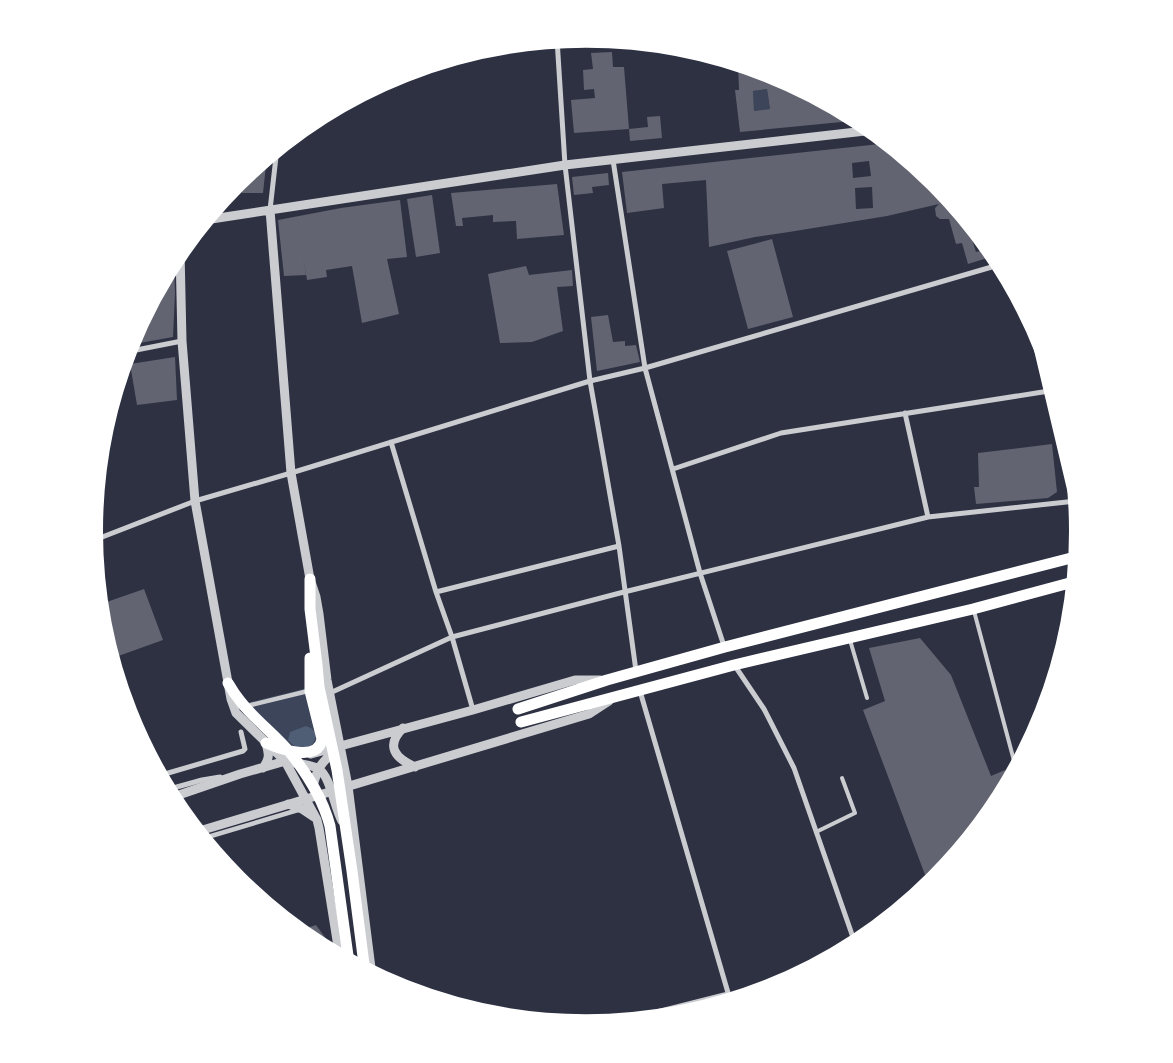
<svg xmlns="http://www.w3.org/2000/svg" width="1173" height="1063" font-family="'Fira Sans Condensed',sans-serif">
  <style>
    .green { fill: #3c4559 }
    .water { fill: #4f5d75 }
    .building { fill: #626471; fill-rule: evenodd }
    .lines { fill: none; stroke-linecap: round; stroke-linejoin: round }
    .service { stroke: #caccd0; stroke-width: 4 }
    .pedestrian { stroke: #caccd0; stroke-width: 4.5 }
    .minor { stroke: #caccd0; stroke-width: 5 }
    .tertiary { stroke: #caccd0; stroke-width: 9 }
    .secondary { stroke: #fff; stroke-width: 10 }
    .primary { stroke: #fff; stroke-width: 11 }
    .rim { fill: none; stroke: #fff; stroke-width: 6 }
  </style>
  <rect width="100%" height="100%" fill="#2d3142"/>
  <path class="green" d="M767,89L770,109L754,111L753,91Z
    M307,688L316,727V745L295,750L246,703Z"/>
  <path class="water" d="M306,726L311,728L316,733C316,750 298,753 288,740L290,732Z"/>
  <path class="building" d="M612,52L613,67H624L629,129L648,127L647,117L660,116L662,138L630,141L629,129L574,133L571,100L595,98L594,89L584,90L583,70L593,69L591,53Z
    M738,63L751,66V70H761L776,74L777,86L794,83L862,120L740,132L735,90H739ZM767,89L770,109L754,111L753,91Z
    M889,143L937,182L973,225L968,227L976,252L991,248L997,255L968,264L962,243L956,244L949,219H940L936,216L935,208L939,204L887,216L789,232L755,237L709,247L706,180L662,184L664,208L627,213L622,172ZM869,161L871,176L853,178L852,163ZM872,187L873,208L856,209L855,188Z
    M267,156L263,193H242L244,175Z
    M608,173L609,185L592,187L593,193L574,195L572,177Z
    M557,184L564,235L517,239L516,221L493,222V215L462,218L463,226H456L451,193Z
    M432,195L440,253L416,257L407,199Z
    M225,196L226,206L215,207L219,202Z
    M400,200L407,257L387,259L399,314L362,323L352,266L326,270L327,277L307,280L303,256L306,275L284,276L278,220L341,208Z
    M772,239L793,317L748,329L727,251Z
    M174,257L175,294L173,337L134,344L132,336L146,309L147,313H153L150,310L147,308Z
    M526,266L529,275L572,270L573,286L557,287L563,331L532,342L500,343L488,274Z
    M608,315L613,342L625,341V346L636,345L640,362L597,371L591,317Z
    M175,357L177,400L137,405L130,364Z
    M1052,444L1057,492L1048,498L976,504L974,487H979L978,453Z
    M144,589L163,640L110,659L101,628L98,605Z
    M920,638L951,675L991,776L1005,770L1009,786L998,807L936,882L930,888L863,710L885,701L869,648Z
    M316,925L327,940L330,953L311,943L297,931Z
    M418,984L420,996L394,988Z"/>
  <g class="lines">
    <path class="service" d="M974,611L1017,772
      M850,640L867,698
      M816,832L855,813L842,778"/>
    <path class="pedestrian" d="M251,705L308,691
      M201,839L298,810"/>
    <path class="minor" d="M557,39L565,165L590,381L619,546L636,671
      M613,160L645,368L700,573L724,646
      M270,210L277,148
      M126,352L182,341
      M905,413L928,517
      M391,442L436,592L452,637L473,710
      M673,469L781,433L1049,391
      M92,541L195,501L291,473L590,381L645,368L1002,264
      M436,592L619,546
      M735,666L764,709L794,768L856,946
      M640,691L731,1003
      M330,693L452,637L620,593L928,517L1076,501
      M158,776L243,751L245,749L241,732
      M166,790L202,780L220,777
      M609,1024L728,994"/>
    <path class="tertiary" d="M270,210L291,473L310,579L316,597L319,614L327,680L348,786L372,976
      M205,220L565,165L874,130
      M180,250L182,341L195,501L231,699L236,713L285,761L317,820L319,828L340,959
      M403,728C385,746 395,758 415,767
      M311,754L473,710L575,680H600
      M295,763C303,764 312,765 319,769C331,778 334,807 342,821
      M263,768C270,758 269,755 266,743
      M313,787C317,767 322,762 337,749
      M170,798L240,774L289,760
      M288,804L302,809L314,817
      M196,832L589,714L609,701"/>
    <path class="secondary" d="M1032,320L1081,527"/>
    <path class="primary" d="M310,579V609L317,665L319,687L337,770L352,871L365,972
      M228,683C232,690 236,696 241,702C256,721 277,736 292,755C309,777 323,799 330,826L349,963
      M518,709L607,680L725,647L1079,556
      M521,722L734,665L973,609L1077,581
      M266,743C280,749 319,763 322,739L310,691V658"/>
  </g>
  <path d="M0 0H1173V1063H0ZM100 531a486 486 0 1 1 972 0a486 486 0 1 1-972 0Z" fill="#fff" fill-rule="evenodd"/>
  <path class="rim" d="M100 531a486 486 0 1 1 972 0a486 486 0 1 1-972 0Z"/>
</svg>
